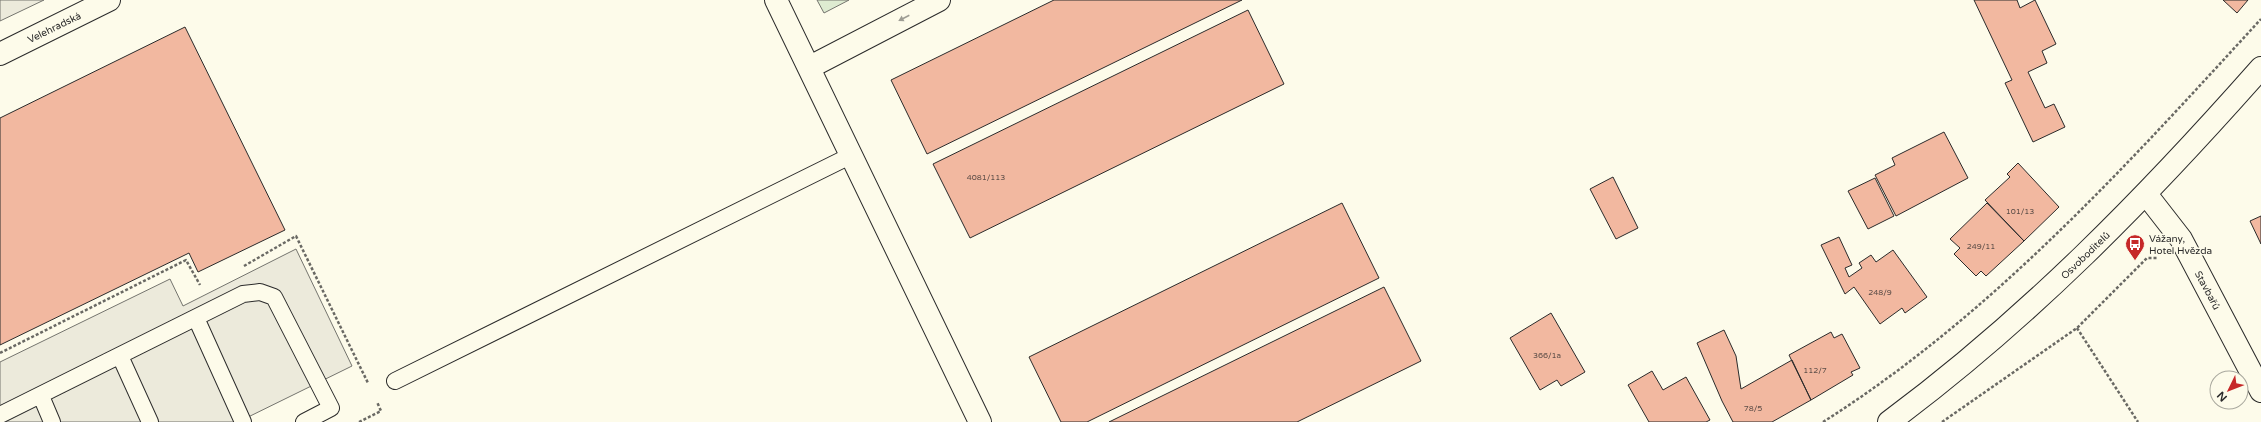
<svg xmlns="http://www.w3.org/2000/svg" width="2261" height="422" font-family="'Varela Round',sans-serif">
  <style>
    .green { fill: #deebd1; stroke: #74746e }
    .parking { fill: #eceadb; stroke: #74746e }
    .building { fill: #f2b8a0; stroke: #2b2b2b }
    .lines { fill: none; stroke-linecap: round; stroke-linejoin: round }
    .service-casing { stroke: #2b2b2b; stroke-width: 18 }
    .minor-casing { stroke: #2b2b2b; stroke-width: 24 }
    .secondary-casing { stroke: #2b2b2b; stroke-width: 24 }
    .path { stroke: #6a6964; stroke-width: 2.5; stroke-dasharray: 3 2; stroke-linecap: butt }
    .service { stroke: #fdfbea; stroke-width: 16 }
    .minor { stroke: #fdfbea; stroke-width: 22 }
    .secondary { stroke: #fdfbea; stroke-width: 22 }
    .oneway { fill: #9e9d94 }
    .labels { text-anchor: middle; stroke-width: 3; stroke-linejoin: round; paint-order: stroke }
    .number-label { font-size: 8px; fill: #5d4e48 }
    .street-label { font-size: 10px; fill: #2b2b2b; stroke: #fdfbea }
    .poi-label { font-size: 10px; fill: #2b2b2b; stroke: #fdfbea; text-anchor: start }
  </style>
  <rect width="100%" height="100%" fill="#fdfbea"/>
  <path class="green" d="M817,0H849L824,13Z"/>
  <path class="parking" d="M0,0H44L0,21Z
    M296,249L352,366L238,422H0V362L170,279L183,306Z"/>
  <path class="building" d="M1054,0H1242L927,154L891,80Z
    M1974,0H2017L2020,8L2035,0L2056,44L2042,51L2047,63L2028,72L2045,108L2054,104L2065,127L2033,142L2005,83L2012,80Z
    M2223,0H2248L2237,13Z
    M1248,10L1284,84L970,238L933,164Z
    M185,27L285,230L198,272L189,253L0,345V118Z
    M1944,132L1968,178L1896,216L1875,175L1895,165L1892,158Z
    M2018,163L2059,207L2024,241L1985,200L2010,177L2007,174Z
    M1613,177L1638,228L1616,239L1590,189Z
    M1875,178L1894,216L1868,229L1848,191Z
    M1342,203L1379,278L1087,422H1061L1029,357Z
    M1987,203L2024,241L1986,276L1981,271L1976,276L1954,254L1960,248L1950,239Z
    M2261,216V244L2250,221Z
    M1839,237L1852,265L1845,268L1849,277L1862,268L1859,263L1871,255L1876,262L1893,250L1927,297L1905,313L1902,308L1880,324L1854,287L1845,294L1821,245Z
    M1384,287L1421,361L1297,422H1109Z
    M1551,313L1585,372L1561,386L1557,380L1540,390L1510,338Z
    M1724,330L1736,356L1741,389L1792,360L1811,400L1772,422H1733L1722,401L1697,343Z
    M1831,332L1834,338L1842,334L1860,368L1851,372L1853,375L1811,400L1789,355Z
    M1652,371L1663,390L1686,377L1710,420L1706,422H1649L1628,385Z"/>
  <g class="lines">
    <defs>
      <path id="service" d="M196,318L243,422
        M120,356L150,422
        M395,381L852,155
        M41,396L52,422
        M0,415L243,294L260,292L274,297L331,408L304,422"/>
      <path id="minor" d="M776,0L980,422
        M0,54L109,0
        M810,67L939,0
        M2146,194L2181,239L2261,391"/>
      <path id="secondary" d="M1889,422C2028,319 2147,197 2261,68"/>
    </defs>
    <use href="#service" class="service-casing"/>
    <use href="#minor" class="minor-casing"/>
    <use href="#secondary" class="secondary-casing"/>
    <path class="path" d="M244,266L296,236L368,383
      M2077,328L2138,422
      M0,353L186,260L200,285
      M359,422L381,411L377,402
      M1823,422C1992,315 2127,165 2261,19
      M1942,422L2077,328L2147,258H2157"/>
    <use href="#service" class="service"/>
    <use href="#minor" class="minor"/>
    <use href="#secondary" class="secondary"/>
  </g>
  <defs><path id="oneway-solid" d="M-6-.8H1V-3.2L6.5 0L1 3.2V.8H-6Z"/></defs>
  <use class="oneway" href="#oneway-solid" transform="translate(904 18) rotate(153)"/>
  <defs>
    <symbol id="bus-pin" viewBox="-11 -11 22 30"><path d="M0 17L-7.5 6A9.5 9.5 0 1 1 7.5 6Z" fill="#c62828" stroke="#fdfbea"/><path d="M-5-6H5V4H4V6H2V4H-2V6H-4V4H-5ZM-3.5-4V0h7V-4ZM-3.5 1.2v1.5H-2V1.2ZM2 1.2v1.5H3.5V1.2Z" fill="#fff"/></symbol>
  </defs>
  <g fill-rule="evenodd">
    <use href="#bus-pin" x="2124" y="233" width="22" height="30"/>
  </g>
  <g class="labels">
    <g class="number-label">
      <text x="986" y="180">4081/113</text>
      <text x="2020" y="214">101/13</text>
      <text x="1981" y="249">249/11</text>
      <text x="1880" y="295">248/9</text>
      <text x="1547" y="358">366/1a</text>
      <text x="1815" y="373">112/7</text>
      <text x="1753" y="411">78/5</text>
    </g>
    <g class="street-label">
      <text transform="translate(54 27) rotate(-26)" y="4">Velehradská</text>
      <text transform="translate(2085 255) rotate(-44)" y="4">Osvoboditelů</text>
      <text transform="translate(2208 290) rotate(62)" y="4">Stavbařů</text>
    </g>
    <g class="poi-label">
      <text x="2149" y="242">Vážany,<tspan x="2149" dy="12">Hotel Hvězda</tspan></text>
    </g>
  </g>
  <g transform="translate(2229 390) rotate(227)"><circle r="19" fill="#fdfbea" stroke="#a9a89e"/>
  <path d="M0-3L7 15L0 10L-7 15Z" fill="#c62828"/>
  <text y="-6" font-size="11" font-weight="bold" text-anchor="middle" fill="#2b2b2b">N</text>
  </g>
</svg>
